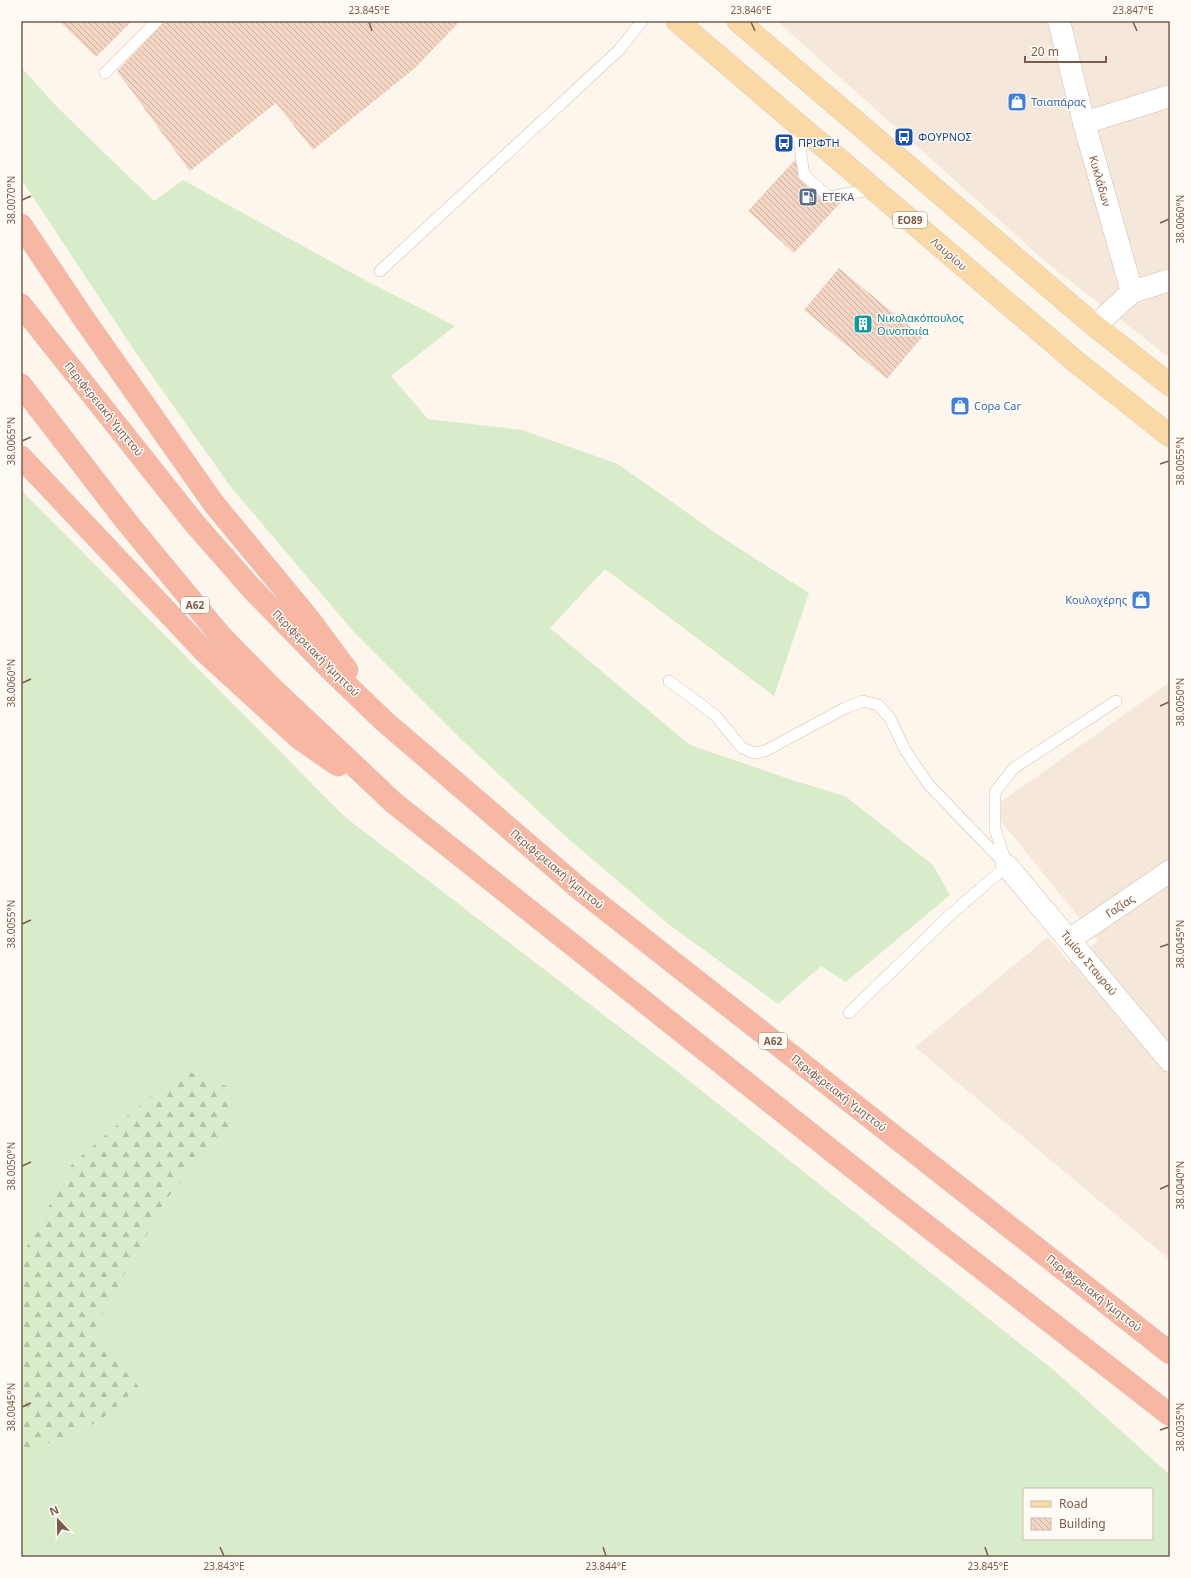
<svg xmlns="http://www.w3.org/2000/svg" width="1191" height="1578" font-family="'Noto Sans',sans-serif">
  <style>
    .residential { fill: #f5e8da }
    .grass { fill: #d8ecc9; fill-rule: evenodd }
    .forest { fill: url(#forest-firs) }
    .building { fill: url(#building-back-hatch) }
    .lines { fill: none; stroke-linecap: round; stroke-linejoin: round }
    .lane-casing { stroke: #d1beb0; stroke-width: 12 }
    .street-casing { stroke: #d1beb0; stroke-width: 23 }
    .primary-casing { stroke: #dad1cd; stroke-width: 23 }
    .highway-casing { stroke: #dad1cd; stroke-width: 23 }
    .lane { stroke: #fff; stroke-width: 11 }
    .street { stroke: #fff; stroke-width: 22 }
    .primary { stroke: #fbd9a5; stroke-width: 22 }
    .highway { stroke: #f7b7a3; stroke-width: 22 }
    .ticks { fill: none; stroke: #7a5c4d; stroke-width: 1.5 }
    .labels { text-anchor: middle; stroke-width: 3; stroke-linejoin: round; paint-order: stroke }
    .shield { fill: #fffaf3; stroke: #a28b7f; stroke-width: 1 }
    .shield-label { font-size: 10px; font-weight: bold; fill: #7a5c4d }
    .shop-label { font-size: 11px; fill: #366cbe; stroke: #fffaf3; text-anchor: start }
    .transit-label { font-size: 11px; fill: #164399; stroke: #fffaf3; text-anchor: start }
    .street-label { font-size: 11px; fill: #7a5c4d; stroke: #fffaf3 }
    .service-label { font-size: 11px; fill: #4e5e75; stroke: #fffaf3; text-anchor: start }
    .culture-label { font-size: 11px; fill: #0d838f; stroke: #fffaf3; text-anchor: start }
    .neatline { fill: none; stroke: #7a5c4d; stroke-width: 1.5 }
    .ticks-label { font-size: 10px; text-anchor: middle; fill: #7a5c4d }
  </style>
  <defs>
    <pattern id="forest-firs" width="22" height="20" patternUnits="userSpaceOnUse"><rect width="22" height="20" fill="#d8ecc9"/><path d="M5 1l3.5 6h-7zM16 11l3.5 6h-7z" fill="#b4c2a5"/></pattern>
    <pattern id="building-back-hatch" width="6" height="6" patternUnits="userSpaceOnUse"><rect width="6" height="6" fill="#f3d5c3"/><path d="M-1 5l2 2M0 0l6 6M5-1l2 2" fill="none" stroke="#cab0a1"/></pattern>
  </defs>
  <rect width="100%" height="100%" fill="#fdf6ec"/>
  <path class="residential" d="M777,21H1170V358L1047,263Z
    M1170,682V1260L915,1047L1048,937L1069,962L1098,941L991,809Z"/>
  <path class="grass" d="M21,67L58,108L154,201L183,180L361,278L455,326L391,376L428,419L522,430L618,464L720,536L809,593L774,696L605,569L550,628L690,745L795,781L845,796L933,865L950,895L846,982L821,966L778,1004L667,923L564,835L462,740L353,631L230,486L136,353L21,179Z
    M21,490L345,817L673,1068L1057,1373L1170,1475V1557H21V1455L98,1422L92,1333L168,1197L232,1127L72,1164L21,1257ZM1024,1489H1152V1539H1024Z"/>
  <path class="forest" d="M182,1069L226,1086L232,1127L168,1197L92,1333L139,1387L98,1422L21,1455V1257L72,1164Z"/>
  <path class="building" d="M59,21H132L96,57Z
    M165,21H460L415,68L313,150L276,103L190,171L117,71Z
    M795,160L841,202L794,253L748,211Z
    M839,268L922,337L887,379L804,310Z"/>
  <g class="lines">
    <defs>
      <path id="lane" d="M105,73L157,21
        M797,126L804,175L829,197L874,189
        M380,271L619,50L642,21
        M669,681L715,715L742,748L754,753L765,751L845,708L863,701L878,705L890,718L905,750L929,785L1007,866
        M1006,863L995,829V792L1014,768L1116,701
        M849,1013L951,914L1007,866"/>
      <path id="street" d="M1059,21L1084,123L1132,292L1095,326
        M1084,123L1170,96
        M1132,292L1170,280
        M1007,866L1170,1061
        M1069,940L1170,871"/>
      <path id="primary" d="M677,21L1075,361L1170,436
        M738,21L1095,326L1170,385"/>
      <path id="highway" d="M21,225L84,319L214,504L309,619L347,670
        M21,305L195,524L253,590L330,669L384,721L581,890L1170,1353
        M21,385L126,521L220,635L271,687L394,803L900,1205L1170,1415
        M21,457L206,653L300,739L338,765"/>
    </defs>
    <use href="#lane" class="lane-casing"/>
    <use href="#street" class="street-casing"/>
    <use href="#primary" class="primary-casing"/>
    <use href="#highway" class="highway-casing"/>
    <use href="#lane" class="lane"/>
    <use href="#street" class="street"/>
    <use href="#primary" class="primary"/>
    <use href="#highway" class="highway"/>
  </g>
  <path class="ticks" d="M369,22L372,31M751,22L755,31M1133,22L1137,31M22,200L31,196M1160,223L1169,219M22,441L31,437M1160,464L1169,461M22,683L31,679M1160,706L1169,702M22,924L31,920M1160,947L1169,944M22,1166L31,1162M1160,1189L1169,1185M22,1407L31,1403M1160,1430L1169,1427M220,1547L224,1556M603,1547L606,1556M985,1547L988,1556"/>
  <defs>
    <symbol id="shop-square" viewBox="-11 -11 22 22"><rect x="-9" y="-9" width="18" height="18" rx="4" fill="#3f7fe0" stroke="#fffaf3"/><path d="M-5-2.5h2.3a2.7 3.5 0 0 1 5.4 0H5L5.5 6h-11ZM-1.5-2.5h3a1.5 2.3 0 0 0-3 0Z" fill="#fff"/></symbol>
    <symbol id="bus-square" viewBox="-11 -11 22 22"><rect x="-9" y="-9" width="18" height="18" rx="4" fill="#1a4fb4" stroke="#fffaf3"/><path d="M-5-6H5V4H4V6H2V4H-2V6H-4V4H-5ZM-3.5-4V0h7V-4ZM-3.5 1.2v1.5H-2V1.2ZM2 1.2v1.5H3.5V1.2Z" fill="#fff"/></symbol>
    <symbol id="fuel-square" viewBox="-11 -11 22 22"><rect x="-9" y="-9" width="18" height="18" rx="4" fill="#5c6f8a" stroke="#fffaf3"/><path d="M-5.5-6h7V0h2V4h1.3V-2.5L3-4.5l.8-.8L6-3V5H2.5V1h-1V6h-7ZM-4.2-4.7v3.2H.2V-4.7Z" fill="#fff"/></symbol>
    <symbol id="building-square" viewBox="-11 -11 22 22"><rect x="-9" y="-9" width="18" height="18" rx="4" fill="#0f9aa8" stroke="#fffaf3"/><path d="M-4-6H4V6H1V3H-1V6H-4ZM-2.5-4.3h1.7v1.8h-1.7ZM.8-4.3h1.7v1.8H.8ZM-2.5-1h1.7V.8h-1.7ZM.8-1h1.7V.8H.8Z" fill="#fff"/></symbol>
  </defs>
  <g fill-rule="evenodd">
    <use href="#shop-square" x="1006" y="91" width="22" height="22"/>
    <use href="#bus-square" x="893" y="126" width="22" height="22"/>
    <use href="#bus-square" x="773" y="132" width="22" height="22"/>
    <use href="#fuel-square" x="797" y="186" width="22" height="22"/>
    <use href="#building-square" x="852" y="313" width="22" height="22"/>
    <use href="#shop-square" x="949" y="395" width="22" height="22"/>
    <use href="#shop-square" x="1130" y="589" width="22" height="22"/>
  </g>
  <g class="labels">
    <g class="shield">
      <rect x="893" y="212" width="34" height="16" rx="3"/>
      <rect x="181" y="597" width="28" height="16" rx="3"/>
      <rect x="759" y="1033" width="28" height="16" rx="3"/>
    </g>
    <g class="shield-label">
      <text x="910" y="224">ΕΟ89</text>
      <text x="195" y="609">Α62</text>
      <text x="773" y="1045">Α62</text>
    </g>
    <g class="shop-label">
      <text x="1031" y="106">Τσιαπάρας</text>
      <text x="974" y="410">Copa Car</text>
      <text x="1127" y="604" text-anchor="end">Κουλοχέρης</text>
    </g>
    <g class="transit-label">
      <text x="918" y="141">ΦΟΥΡΝΟΣ</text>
      <text x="798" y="147">ΠΡΙΦΤΗ</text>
    </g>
    <g class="street-label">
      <text transform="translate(1100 181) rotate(74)" y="4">Κυκλάδων</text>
      <text transform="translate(949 254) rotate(41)" y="4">Λαυρίου</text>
      <text transform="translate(104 409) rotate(51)" y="4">Περιφερειακή Υμηττού</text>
      <text transform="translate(316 653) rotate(45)" y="4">Περιφερειακή Υμηττού</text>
      <text transform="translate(557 869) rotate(40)" y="4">Περιφερειακή Υμηττού</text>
      <text transform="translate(1120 906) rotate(-34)" y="4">Γαζίας</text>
      <text transform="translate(1089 963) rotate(50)" y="4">Τιμίου Σταυρού</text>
      <text transform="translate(839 1093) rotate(38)" y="4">Περιφερειακή Υμηττού</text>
      <text transform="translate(1094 1293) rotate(38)" y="4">Περιφερειακή Υμηττού</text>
    </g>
    <g class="service-label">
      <text x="822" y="201">ΕΤΕΚΑ</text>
    </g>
    <g class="culture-label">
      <text x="877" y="322">Νικολακόπουλος<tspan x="877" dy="13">Οινοποιία</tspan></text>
    </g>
  </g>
  <rect width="1191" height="1578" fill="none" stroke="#fffaf3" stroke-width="44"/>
  <rect x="1023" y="1488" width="130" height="52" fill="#fffaf3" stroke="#cabbb1"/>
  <rect x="1031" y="1501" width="20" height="6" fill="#fbd9a5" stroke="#cabbb1"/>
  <text x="1059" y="1508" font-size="12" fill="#7a5c4d">Road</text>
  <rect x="1031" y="1518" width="20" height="12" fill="url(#building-back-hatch)" stroke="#cabbb1"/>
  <text x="1059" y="1528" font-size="12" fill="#7a5c4d">Building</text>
  <g transform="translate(58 1520) rotate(338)" stroke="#fffaf3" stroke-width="3" paint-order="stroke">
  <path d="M0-3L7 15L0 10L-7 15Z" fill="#7a5c4d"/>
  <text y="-6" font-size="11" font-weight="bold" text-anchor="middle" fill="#7a5c4d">N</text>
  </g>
  <path d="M1025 56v6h81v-6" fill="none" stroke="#7a5c4d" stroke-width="2"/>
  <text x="1031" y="56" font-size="12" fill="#7a5c4d" stroke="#fffaf3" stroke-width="3" paint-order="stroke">20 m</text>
  <rect x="22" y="22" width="1147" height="1534" class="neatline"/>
  <g class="ticks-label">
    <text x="369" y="14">23.845°E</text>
    <text x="751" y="14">23.846°E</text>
    <text x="1133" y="14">23.847°E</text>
    <text transform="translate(11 200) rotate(-90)" y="4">38.0070°N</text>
    <text transform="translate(1180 219) rotate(-90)" y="4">38.0060°N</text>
    <text transform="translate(11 441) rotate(-90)" y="4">38.0065°N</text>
    <text transform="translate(1180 461) rotate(-90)" y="4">38.0055°N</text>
    <text transform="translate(11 683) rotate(-90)" y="4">38.0060°N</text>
    <text transform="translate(1180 702) rotate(-90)" y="4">38.0050°N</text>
    <text transform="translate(11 924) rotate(-90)" y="4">38.0055°N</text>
    <text transform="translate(1180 944) rotate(-90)" y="4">38.0045°N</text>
    <text transform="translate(11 1166) rotate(-90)" y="4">38.0050°N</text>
    <text transform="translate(1180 1185) rotate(-90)" y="4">38.0040°N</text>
    <text transform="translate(11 1407) rotate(-90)" y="4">38.0045°N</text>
    <text transform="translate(1180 1427) rotate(-90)" y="4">38.0035°N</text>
    <text x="224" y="1570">23.843°E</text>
    <text x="606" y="1570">23.844°E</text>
    <text x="988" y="1570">23.845°E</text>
  </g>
</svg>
